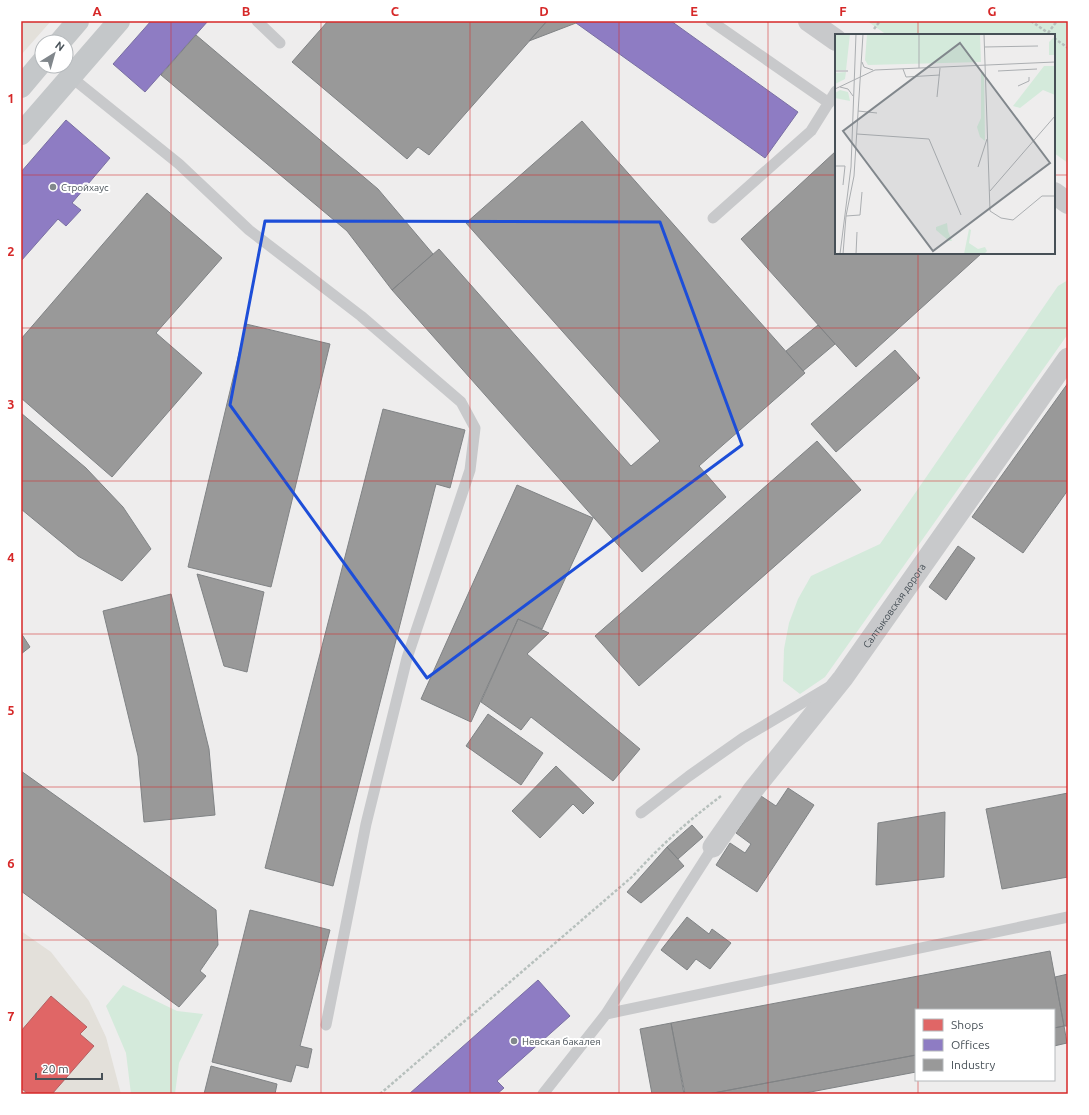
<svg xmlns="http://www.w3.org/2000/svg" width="1089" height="1115" font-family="Ubuntu,sans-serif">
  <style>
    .commercial { fill: #e3e0da }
    .green { fill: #d4eadb }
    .shops { fill: #e06666; stroke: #b25f62 }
    .offices { fill: #8e7cc3; stroke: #796fa3 }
    .industry { fill: #999; stroke: #808385 }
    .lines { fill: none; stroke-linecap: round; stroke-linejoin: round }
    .path { stroke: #b7c0bd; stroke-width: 2.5; stroke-dasharray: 3 2; stroke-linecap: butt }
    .service { stroke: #c8c9cb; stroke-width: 11 }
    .minor { stroke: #c8c9cb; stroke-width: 21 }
    .tertiary { stroke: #c8c9cb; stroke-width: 22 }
    .primary { stroke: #c4c7c9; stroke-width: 22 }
    .marked { fill: none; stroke: #1d4ed8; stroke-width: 3; stroke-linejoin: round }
    .grid { fill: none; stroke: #d62828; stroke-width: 1; stroke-opacity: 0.55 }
    .poi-dot { fill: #81878c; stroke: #fff; stroke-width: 1.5 }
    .labels { text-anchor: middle; stroke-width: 4; stroke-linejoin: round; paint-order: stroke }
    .poi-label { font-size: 10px; fill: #475057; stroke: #fff; text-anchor: start }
    .street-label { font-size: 10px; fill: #475057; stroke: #fff }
    .inset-road { fill: none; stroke: #abaeb1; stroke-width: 1 }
    .view { fill: #81878c; fill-opacity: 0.15; stroke: #81878c; stroke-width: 2 }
    .inset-edge { fill: none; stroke: #475057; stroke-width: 2 }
    .neatline { fill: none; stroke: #d62828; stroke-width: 1.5 }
    .grid-label { font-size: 13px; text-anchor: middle; font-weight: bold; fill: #d62828 }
  </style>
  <rect width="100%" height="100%" fill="#eeeded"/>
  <path class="commercial" d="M21,21H51L21,55Z
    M21,931L51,952L89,1001L106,1037L121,1094H21Z"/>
  <path class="green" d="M867,21H1068V163L1054,153V35H887Z
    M1068,280V334L825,677L800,694L783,681L784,649L789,623L798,599L811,576L880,544L1058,286Z
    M123,985L177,1011L203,1014L179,1063L175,1094H131L126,1053L106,1006Z"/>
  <path class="shops" d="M51,996L87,1027L80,1034L94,1046L52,1094H28L21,1088V1031Z"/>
  <path class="offices" d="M151,21H208L145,92L113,64Z
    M578,21H671L798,112L765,158L576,23Z
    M66,120L110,158L72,203L81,210L66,226L58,219L21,261V172Z
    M538,980L570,1016L497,1081L504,1088L497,1094H409Z"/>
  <path class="industry" d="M328,21H547L429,155L418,147L407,159L292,62Z
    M547,21H578L576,23L529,41Z
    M196,35L378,189L433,254L392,290L347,231L161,75Z
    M582,121L805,373L699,466L726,497L642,572L392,290L439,249L631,466L660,441L466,223Z
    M836,151V253H982L856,367L741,239Z
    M147,193L222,258L156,333L202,373L112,477L21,398V339Z
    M246,324L330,344L271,587L188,567Z
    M818,325L835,344L803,371L786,351Z
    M895,350L920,378L836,452L811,424Z
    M1068,383V490L1023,553L972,517Z
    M383,409L465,430L450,488L436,484L333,886L265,868Z
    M21,413L86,468L123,507L151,549L122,581L78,556L21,509Z
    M817,441L861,490L639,686L595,636Z
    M517,485L593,518L542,629L518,619L471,722L421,699Z
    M958,546L975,558L946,600L929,587Z
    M197,574L264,592L247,672L224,666Z
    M171,594L209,749L215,815L144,822L138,756L103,611Z
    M518,619L549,633L527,654L640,749L613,781L531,717L521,730L481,702Z
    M21,633L30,647L21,654Z
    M488,714L543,753L521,785L466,746Z
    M556,766L594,803L583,814L573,804L540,838L512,811Z
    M21,771L216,910L218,945L200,971L206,976L179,1007L21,891Z
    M788,788L814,805L757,892L716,865L730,843L745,853L751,844L736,833L761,796L776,806Z
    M1068,793V877L1002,889L986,809Z
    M945,812L944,877L876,885L878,823Z
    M692,825L703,837L678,859L667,847Z
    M667,847L684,866L641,903L627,892Z
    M250,910L330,930L300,1046L312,1049L308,1068L296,1065L291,1082L212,1062Z
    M687,917L709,934L712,929L731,943L710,969L696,959L687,970L661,950Z
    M1050,951L1064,1026L1054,1028V1010H916V1055L708,1094H685L671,1023Z
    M1068,974V1026H1064L1055,977Z
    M671,1023L684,1094H652L640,1029Z
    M1064,1026L1067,1043L1054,1046V1028Z
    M916,1055V1072L800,1094H708Z
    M211,1066L277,1084L275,1094H204Z"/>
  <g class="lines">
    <path class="path" d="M1031,21L1051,35
      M874,29L880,21
      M1048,33L1057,21
      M1054,38L1068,48
      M380,1094L633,876C661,845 688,821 721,796"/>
    <path class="service" d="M257,21L280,43
      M711,21L829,103
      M71,77L179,164L249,230L361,316L461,402L475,428L470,470L407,658L366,824L326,1025
      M713,218L811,131L836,91
      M641,813L689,776L743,738L829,687
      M606,1014L1068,917
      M543,1094L606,1014L713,847"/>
    <path class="minor" id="s1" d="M713,847L753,790L843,678L1068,358"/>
    <path class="tertiary" d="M809,21L836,40
      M1054,193L1068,203"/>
    <path class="primary" d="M60,42L78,21
      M21,87L42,62
      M21,134L119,21"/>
  </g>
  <path class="marked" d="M265,221L660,222L742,445L427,678L230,405Z"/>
  <path class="grid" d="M171,21V1094M321,21V1094M470,21V1094M619,21V1094M768,21V1094M918,21V35M21,175H836M1054,175H1068M918,253V1010M21,328H1068M21,481H1068M21,634H1068M21,787H1068M21,940H1068M918,1080V1094"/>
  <g class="poi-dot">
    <circle cx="53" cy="187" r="4"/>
    <circle cx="514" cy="1041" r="4"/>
  </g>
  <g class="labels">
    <g class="poi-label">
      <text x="61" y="191">Стройхаус</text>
      <text x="522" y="1045">Невская бакалея</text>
    </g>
    <g class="street-label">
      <text dy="4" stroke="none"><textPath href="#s1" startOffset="302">Салтыковская дорога</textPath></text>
    </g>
  </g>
  <g transform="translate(835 34)">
    <rect width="220" height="220" fill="#eeeded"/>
    <path d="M0,0H15L11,36H0ZM32,0H145L146,28L33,31L30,26ZM220,2V21H214V8ZM209,32H220V61L208,56L185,74L178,72ZM11,38L10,45L0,50V39ZM146,38H149L150,107L145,103L142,93L146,84ZM5,56L13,58L15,67L0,64V59ZM112,189L113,197L117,207H114L101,196V193ZM134,195L136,196L134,209L143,215L150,213L152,217L149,220H129Z" fill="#d4eadb"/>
    <path class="inset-road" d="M84,0V34M149,0L155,177L166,184L178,186L207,162H220M149,13L203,12M27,28L29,33L38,36M68,35L71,43L105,41M0,37H13M163,37L202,35M183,52L194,47V43M5,53L13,55L18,62M0,55L40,36L220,28M102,63L105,34M23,77L42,79M22,100L94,105L126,181M0,132H10L8,151M143,133L152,105M155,157L220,82M11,182L25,181L27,158M5,220L16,133L21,0M8,220L11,182L19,142L28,0M21,220L22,198"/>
    <path class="view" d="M125,9L215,129L98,217L8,97Z"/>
    <rect width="220" height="220" class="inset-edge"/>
  </g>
  <rect width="1089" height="1115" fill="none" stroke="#ffffff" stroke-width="44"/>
  <rect x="915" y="1009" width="140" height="72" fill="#ffffff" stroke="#b5b9bc"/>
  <rect x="923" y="1019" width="20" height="12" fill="#e06666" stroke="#b5b9bc"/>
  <text x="951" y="1029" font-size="12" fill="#475057">Shops</text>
  <rect x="923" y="1039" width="20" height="12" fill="#8e7cc3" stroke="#b5b9bc"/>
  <text x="951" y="1049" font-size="12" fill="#475057">Offices</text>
  <rect x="923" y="1059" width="20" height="12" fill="#999999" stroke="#b5b9bc"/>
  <text x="951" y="1069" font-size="12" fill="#475057">Industry</text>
  <g transform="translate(54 54) rotate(37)"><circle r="19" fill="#ffffff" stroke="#b5b9bc"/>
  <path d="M0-3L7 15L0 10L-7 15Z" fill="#81878c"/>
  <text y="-6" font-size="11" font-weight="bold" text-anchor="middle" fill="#475057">N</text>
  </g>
  <path d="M36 1073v6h66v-6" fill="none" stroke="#475057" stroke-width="2"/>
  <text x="42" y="1073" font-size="12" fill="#475057" stroke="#ffffff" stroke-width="3" paint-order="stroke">20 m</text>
  <rect x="22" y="22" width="1045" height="1071" class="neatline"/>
  <g class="grid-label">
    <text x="97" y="16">A</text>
    <text x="246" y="16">B</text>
    <text x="395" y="16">C</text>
    <text x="544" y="16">D</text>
    <text x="694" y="16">E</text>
    <text x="843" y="16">F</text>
    <text x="992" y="16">G</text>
    <text x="11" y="103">1</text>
    <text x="11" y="256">2</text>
    <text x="11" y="409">3</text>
    <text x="11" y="562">4</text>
    <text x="11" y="715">5</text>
    <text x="11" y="868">6</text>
    <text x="11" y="1021">7</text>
  </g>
</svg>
